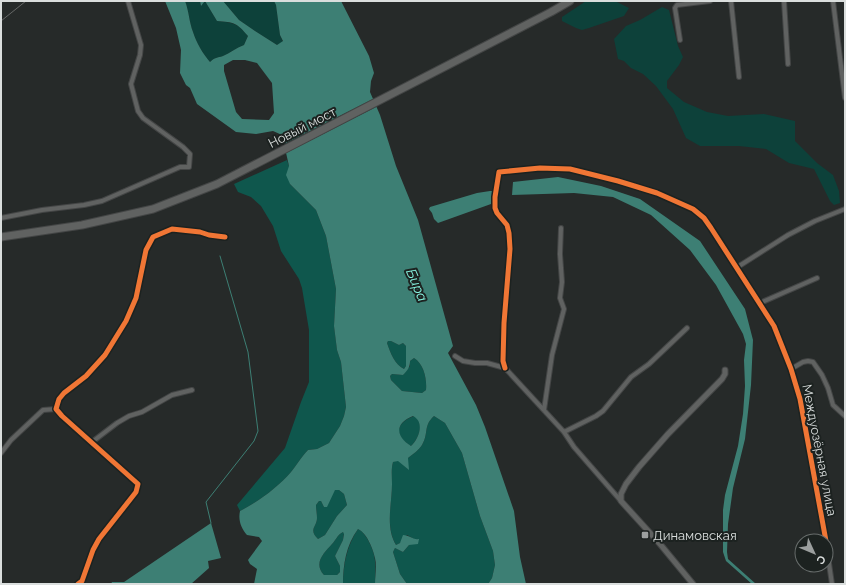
<svg xmlns="http://www.w3.org/2000/svg" width="846" height="585" font-family="Raleway,sans-serif">
  <style>
    .green { fill: #0d413a }
    .forest { fill: #0f574d }
    .water { fill: #3d7f74; fill-rule: evenodd }
    .pier { fill: #262a29 }
    .lines { fill: none; stroke-linecap: round; stroke-linejoin: round }
    .stream { stroke: #3d7f74; stroke-width: 1 }
    .minor-casing { stroke: #444646; stroke-width: 6 }
    .tertiary-casing { stroke: #444646; stroke-width: 7 }
    .primary-casing { stroke: #444646; stroke-width: 9 }
    .minor { stroke: #606261; stroke-width: 4 }
    .tertiary { stroke: #606261; stroke-width: 5 }
    .primary { stroke: #606261; stroke-width: 7 }
    .rail { stroke: #666867; stroke-width: 1 }
    .cycleway-casing { stroke: #1c2220; stroke-width: 8 }
    .cycleway { stroke: #f07635; stroke-width: 5 }
    .poi-dot { fill: #9b9f9e; stroke: #1c2220; stroke-width: 1.5 }
    .labels { text-anchor: middle; stroke-width: 4; stroke-linejoin: round; paint-order: stroke }
    .street-label { font-size: 13px; fill: #dadedd; stroke: #1c2220 }
    .poi-label { font-size: 13px; fill: #dadedd; stroke: #1c2220; text-anchor: start }
    .water-label { font-size: 14px; font-style: italic; fill: #86f3e0; stroke: #1c2220 }
  </style>
  <rect width="100%" height="100%" fill="#262a29"/>
  <path class="green" d="M185,1H200L201,6L205,1L217,21C235,23 237,23 248,36L244,45C236,48 230,53 223,56C217,58 215,57 210,62C203,54 196,42 193,32C189,22 189,11 185,1Z
    M223,1H274L276,5L280,35L283,42L277,45L255,31L239,20Z
    M586,1H615L629,8L624,16L589,28L582,30L576,28L562,21V17Z
    M662,7L669,10L678,46L683,57L679,65L667,81V88L684,102L707,112L728,116L764,114L795,121V141L817,163L833,175L839,191L840,203L834,205L830,201L814,169L789,163L766,149L739,146H700L686,138L673,109L656,86L643,74L631,68L624,61L618,59L614,39L626,26L640,20Z"/>
  <path class="forest" d="M287,160L289,166L290,184L316,210L326,236L336,289L334,326L337,350L341,362L346,407L344,416L340,426L329,443L317,449L308,450C301,457 297,465 291,472C277,488 258,502 240,511L237,505L285,448L301,402L309,382V330L302,288L299,279L281,251L273,226L261,206L251,197L238,192L234,184Z
    M388,341H391L399,345L403,343L406,346V366L404,369C395,365 390,352 387,343Z
    M414,358C424,364 427,379 426,390L422,393L402,391L391,380L390,376L392,374L403,375L410,366V361Z
    M414,416C425,422 419,439 411,446C394,436 395,423 414,416Z
    M434,416L445,423L462,453L480,516L493,551L495,565L492,578L488,584H407L400,574L393,552L395,548L403,552L409,545L418,539H414L407,535L400,543L396,545C385,526 392,504 392,484C392,476 391,469 393,462L398,460L408,469V458C413,454 419,450 422,445C429,433 423,426 434,416Z
    M335,489L339,490L344,494L347,505L337,516L325,535L318,539C308,529 317,527 317,518C317,514 316,509 316,505L319,501H321L324,507Z
    M358,529C366,532 375,552 375,561C376,569 375,577 375,584H343C343,565 347,545 358,529Z
    M343,532L344,533L343,540L335,556L340,566V572L337,575H324C313,563 324,553 332,544C336,540 337,535 343,532Z"/>
  <path class="water" d="M165,1H185C189,11 189,22 193,32C196,42 203,54 210,62C215,57 217,58 223,56C230,53 236,48 244,45L248,36C237,23 234,22 217,21L205,1L201,6L200,1H223L239,20L255,31L277,45L283,41L280,35L276,5L274,1H341L369,56L374,73L371,81L370,92L380,115L396,166L418,220L453,346L448,353L476,405L485,427L514,511L520,557L526,584H488L492,578L495,565L493,551L480,516L462,453L445,423L434,416C423,426 429,433 422,445C419,450 413,454 408,458L409,470L398,461L393,462C391,469 392,476 392,484C392,504 385,527 396,545L400,543L403,535C409,535 413,540 419,539L418,544L409,545L403,552L395,548L393,552L400,574L407,584H375C375,576 377,566 375,558C373,549 367,533 358,529C346,545 343,565 343,584H254L257,569L250,564L248,560L262,541L259,537L247,535C241,528 238,520 240,511C258,502 277,488 291,472C297,465 301,457 308,450L317,449L329,443L340,426L344,416L346,407L341,362L337,350L334,326L336,289L326,236L316,210L290,184L286,175L289,166L282,135L273,131L256,134L236,132L197,104L190,88L186,85L180,73L181,50L176,28ZM233,60H245L257,63L272,83L274,113L269,120L242,119L236,112L224,71V65ZM388,341H391L399,345L403,343L406,346V366L404,369C395,365 390,352 387,343ZM414,358C424,364 427,379 426,390L422,393L402,391L391,380L390,376L392,374L403,375C408,370 410,367 410,361ZM413,416C425,422 419,439 411,446C395,436 395,423 413,416ZM335,490H339L344,494L347,505L337,516L325,535L318,539C308,529 317,527 317,518C317,514 316,509 316,505L319,501H321L324,507H327ZM343,532L344,534L343,540L335,556L340,566V572L337,575H324C313,563 324,553 332,544C336,540 337,535 343,532Z
    M558,177L601,186L640,199L700,241L745,309L753,340L751,385L745,439L733,488L728,524L727,552L728,559L756,584H752L726,561L723,552V510L725,495L738,446L743,414L745,386L744,360L746,344L743,334L716,285L690,250L651,215L613,197L574,193L512,195L513,182Z
    M490,191H494L495,193L492,196L491,204L438,223L434,219L432,213L429,209L430,207L477,193Z
    M211,523L221,558L208,561L209,568L191,584H111L112,582H124Z"/>
  <path class="pier" d="M375,98L378,106L284,154L282,145Z"/>
  <g class="lines">
    <path class="stream" d="M211,523L206,502L254,441L258,431L248,352L220,256"/>
    <defs>
      <path id="minor" d="M731,1L739,77
        M784,1L788,64
        M833,1L845,98
        M680,40L675,8L677,5L710,1
        M1,218L42,210L84,205L102,201L180,167H189L190,154L183,147L143,118L138,111L131,84L140,55L141,45L128,1
        M736,268L788,235L815,221L845,209
        M760,303L817,278
        M455,356L463,361L475,363H487L505,368L564,432L574,447L621,501
        M505,368L503,361L504,323L510,249L509,233L507,225L497,213L495,208V197L499,172L540,168L570,169L618,181L657,193L693,209L704,218L711,228L774,326L791,369L800,399L826,541
        M791,369L803,362L808,361L813,362L822,375L828,388L833,405L845,416
        M544,410L552,355L564,309L560,298L562,282L560,254L561,228
        M564,432L596,416L603,411L631,377L649,364L687,328
        M92,442L117,423L129,416L142,412L172,395L192,390
        M1,453L11,440L43,410L56,409
        M826,543L832,584
        M78,584L82,581L93,550L99,539L136,492L138,484L62,416L56,409L59,399L64,393L86,376L105,355L126,321L136,298L146,250L153,237L172,229L200,232L209,235L225,237"/>
      <path id="tertiary" d="M693,584L660,544L621,501V494L626,484L639,467L668,434L722,379L725,374V370"/>
      <path id="primary" d="M1,237L82,225L153,209L217,184L551,12L570,1"/>
    </defs>
    <use href="#minor" class="minor-casing"/>
    <use href="#tertiary" class="tertiary-casing"/>
    <use href="#primary" class="primary-casing"/>
    <use href="#minor" class="minor"/>
    <use href="#tertiary" class="tertiary"/>
    <use href="#primary" class="primary"/>
    <path class="rail" d="M1,21L26,1"/>
    <defs>
      <path id="cycleway" d="M505,368L503,361L504,323L510,249L509,233L507,225L497,213L495,208V197L499,172L540,168L570,169L618,181L657,193L693,209L704,218L711,228L774,326L791,369L800,399L826,541
        M78,584L82,581L93,550L99,539L136,492L138,484L62,416L56,409L59,399L64,393L86,376L105,355L126,321L136,298L146,250L153,237L172,229L200,232L209,235L225,237"/>
    </defs>
    <use href="#cycleway" class="cycleway-casing"/>
    <use href="#cycleway" class="cycleway"/>
  </g>
  <rect class="poi-dot" x="641" y="531" width="8" height="8" rx="2"/>
  <g class="labels">
    <g class="street-label">
      <text transform="translate(302 127) rotate(-27)" y="5">Новый мост</text>
      <text transform="translate(820 450) rotate(79)" y="5">Междуозёрная улица</text>
    </g>
    <g class="poi-label">
      <text x="653" y="540">Динамовская</text>
    </g>
    <g class="water-label">
      <text transform="translate(417 285) rotate(67)" y="5">Бира</text>
    </g>
  </g>
  <rect width="846" height="585" fill="none" stroke="#dadedd" stroke-width="4"/>
  <g transform="translate(814 553) rotate(134)"><circle r="19" fill="#1c2220" stroke="#686d6c"/>
  <path d="M0-3L7 15L0 10L-7 15Z" fill="#9b9f9e"/>
  <text y="-6" font-size="11" font-weight="bold" text-anchor="middle" fill="#dadedd">С</text>
  </g>
</svg>
